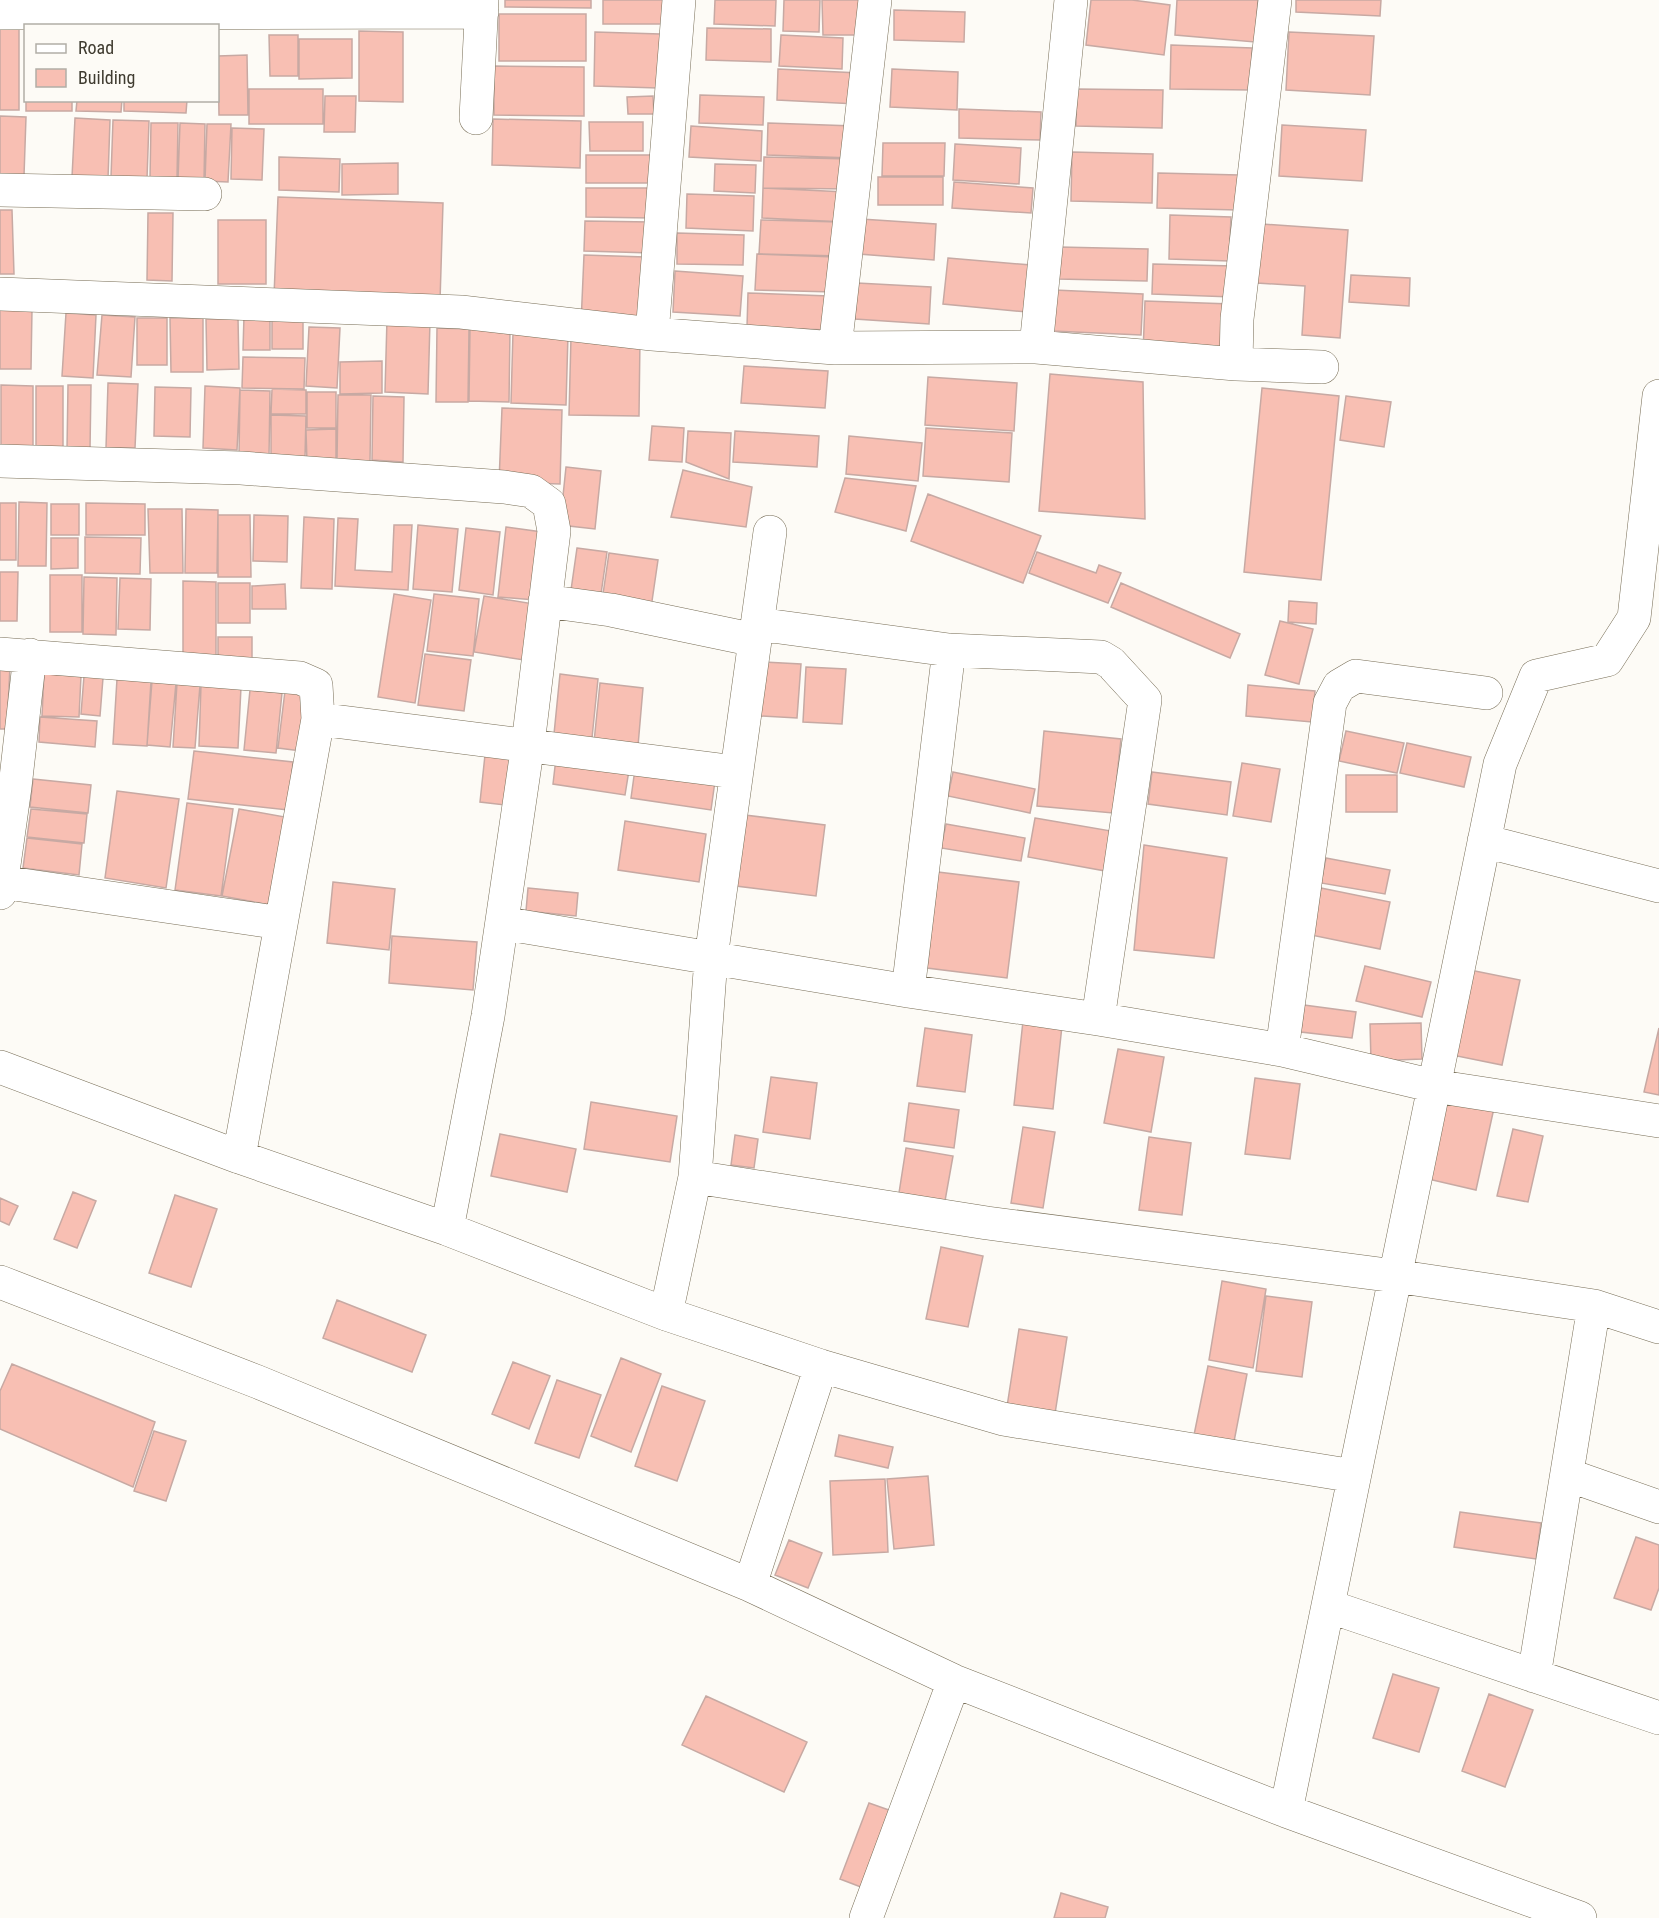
<svg xmlns="http://www.w3.org/2000/svg" width="1659" height="1918" font-family="'Roboto Condensed',sans-serif">
  <style>
    .building { fill: #f8bfb3; stroke: #c7a9a3; stroke-width: 1.5 }
    .lines { fill: none; stroke-linecap: round; stroke-linejoin: round }
    .minor-casing { stroke: #786e57; stroke-width: 34 }
    .minor { stroke: #fff; stroke-width: 33 }
  </style>
  <rect width="100%" height="100%" fill="#fdfbf6"/>
  <path class="building" d="M505,0H591V8L505,7Z
    M603,0H670V24H603Z
    M715,0H776L775,26L714,24Z
    M784,0H820L819,32L783,31Z
    M822,0H864V35H823Z
    M1091,0H1132L1170,5L1164,55L1086,45Z
    M1177,0H1258L1255,42L1175,35Z
    M1296,0H1381L1380,16L1296,12Z
    M894,10L965,12L964,42L894,40Z
    M499,14H586V61H499Z
    M0,18H19V110H0Z
    M707,28L771,29V62L706,60Z
    M359,31L403,32V102L359,101Z
    M595,32L660,34L658,88L594,86Z
    M1289,32L1374,36L1370,95L1286,90Z
    M269,35H298V76H270Z
    M781,35L843,38L842,69L779,66Z
    M299,39H352V78L299,79Z
    M1171,45L1252,48L1251,90L1170,89Z
    M247,55L248,115H219L218,56Z
    M494,66L584,67V116L494,115Z
    M778,69L859,73L857,104L777,100Z
    M892,69L958,72L957,110L890,107Z
    M249,89H323V124H249Z
    M1077,89L1163,90L1162,128L1076,126Z
    M700,95L764,97L763,125L699,123Z
    M325,96H356L355,132H324Z
    M653,96L654,114H628L627,97Z
    M26,100H72V111H26Z
    M77,100H122L121,112L76,111Z
    M124,100H187L186,113L124,111Z
    M959,109L1041,112L1040,140L959,138Z
    M0,116L26,117L24,176L0,175Z
    M75,118L110,120L108,179L72,177Z
    M493,119L581,121L580,168L492,165Z
    M113,120L149,121L147,179L111,177Z
    M589,122H643V151H590Z
    M151,123H178L177,179H150Z
    M180,123L205,124L204,181L178,180Z
    M768,123L854,126L852,158L767,155Z
    M207,124H231L228,182L205,181Z
    M1282,125L1366,130L1362,181L1279,176Z
    M691,126L762,131L761,161L689,157Z
    M232,128L264,129L262,180L231,179Z
    M883,143H945L944,176H882Z
    M955,144L1021,148L1019,184L953,180Z
    M1072,152L1153,154L1152,203L1071,201Z
    M586,155H656V183H586Z
    M279,157L340,159L339,192L279,190Z
    M764,157L851,159L850,189L763,188Z
    M398,163V194L342,195V164Z
    M715,164L756,165L755,193L714,191Z
    M1158,173L1239,175L1238,210L1157,208Z
    M878,177H943V205H878Z
    M954,182L1033,188L1031,213L952,208Z
    M586,188H653L652,218L586,217Z
    M763,188L846,192L845,222L762,218Z
    M687,194L754,196L753,231L686,228Z
    M278,197L443,203L440,301L274,296Z
    M0,210H12L14,274H0Z
    M148,213H173L172,281L147,280Z
    M1170,215L1231,217L1229,261L1169,259Z
    M861,219L936,224L934,260L859,254Z
    M218,220H266V284H218Z
    M761,220L840,222L839,256L759,254Z
    M585,221L651,222V253L584,251Z
    M1262,224L1348,230L1340,338L1302,335L1305,286L1257,283Z
    M677,233L744,235L743,265L677,264Z
    M1059,247L1148,249L1147,281L1058,279Z
    M757,254L835,257V292L755,290Z
    M584,255L645,257L643,326L581,324Z
    M948,258L1031,265L1027,312L943,304Z
    M1153,264L1233,266L1232,297L1152,294Z
    M675,271L743,276L740,316L673,312Z
    M1351,275L1410,278L1409,306L1349,302Z
    M857,283L931,287L929,324L855,319Z
    M1054,290L1143,294L1141,335L1052,331Z
    M748,293L829,296L828,330L747,327Z
    M1145,301L1231,304L1228,356L1143,353Z
    M0,308L32,309L31,369H0Z
    M272,312H303V349H272Z
    M66,313L96,315L93,378L62,376Z
    M102,315L135,317L131,377L97,375Z
    M244,316H270V350H243Z
    M137,318H167V365H137Z
    M170,318H203V372H171Z
    M238,318L239,369L207,370L206,319Z
    M387,319L430,321L428,394L385,392Z
    M309,327L340,328L337,388L306,386Z
    M437,328L469,329L468,402H436Z
    M470,328L510,329L509,402L469,401Z
    M513,332L568,334L566,405L511,403Z
    M571,337L640,338L639,416L569,415Z
    M243,357L305,358L304,389L242,388Z
    M382,361V393L340,394V362Z
    M744,366L828,371L825,408L741,403Z
    M1050,374L1143,382L1145,519L1039,511Z
    M928,377L1017,383L1014,431L925,425Z
    M108,383L138,384L135,448H106Z
    M1,385L33,386V451H1Z
    M68,385H91L90,450H67Z
    M36,386H63V450H36Z
    M205,386L240,388L237,450L203,448Z
    M155,387L191,388L190,437L154,436Z
    M1262,388L1339,396L1321,580L1244,572Z
    M272,389L306,390V414H271Z
    M240,390L270,391L269,457H239Z
    M307,392H336V428H307Z
    M338,395H371L370,462H337Z
    M373,396L404,397L403,462L372,460Z
    M1346,396L1391,402L1384,447L1340,440Z
    M502,408L562,410L560,484L499,482Z
    M271,415L306,416L305,457H271Z
    M652,426L684,428L682,462L649,460Z
    M926,428L1012,433L1009,482L923,476Z
    M336,429V462L307,463L306,430Z
    M688,431L731,433L729,479L686,462Z
    M735,431L819,436L817,467L733,462Z
    M849,436L922,443L918,481L846,474Z
    M566,467L601,471L595,529L560,525Z
    M683,470L752,487L746,527L671,517Z
    M845,478L916,486L906,531L835,512Z
    M928,494L1041,536L1023,583L911,541Z
    M19,502L47,503L46,566H18Z
    M0,503H16V560H0Z
    M86,503L145,504V535H86Z
    M51,504H79V535H51Z
    M148,509H182L183,573H150Z
    M186,509L218,510L217,573H185Z
    M218,515H250L251,577H218Z
    M254,515L288,516L287,562L253,561Z
    M304,517L334,519L332,589L301,588Z
    M338,518L358,519L355,570L392,572L394,525H412L408,590L335,586Z
    M418,525L458,529L452,592L413,589Z
    M506,527L542,532L535,600L498,597Z
    M466,528L500,532L493,595L459,590Z
    M85,537L141,538L140,574L85,573Z
    M51,538H78V568L51,569Z
    M577,548L607,552L600,601L570,597Z
    M1037,552L1096,573L1099,565L1121,573L1108,603L1029,573Z
    M609,553L658,560L651,608L602,601Z
    M0,572H18L17,621H0Z
    M50,575H82V632H50Z
    M84,577L117,578L116,635L83,634Z
    M120,578L151,579L150,630L118,629Z
    M183,581L216,582V656H183Z
    M218,583H250V623H218Z
    M1121,583L1240,634L1230,658L1111,607Z
    M285,584L286,609H252V586Z
    M394,594L431,600L415,703L378,697Z
    M434,594L479,599L473,656L427,651Z
    M484,596L534,604L524,660L474,652Z
    M1289,601L1317,603L1316,624L1288,622Z
    M1280,621L1313,629L1299,684L1265,675Z
    M218,637H252V666H218Z
    M425,654L471,660L464,711L418,705Z
    M764,662L801,664L797,718L761,716Z
    M0,666H10L7,729H0Z
    M806,667L846,669L842,724L803,722Z
    M44,674L81,676L79,717L42,716Z
    M560,674L598,679L592,738L554,734Z
    M84,676L103,678L100,716L81,714Z
    M117,679L151,681L147,746L113,744Z
    M152,681L176,683L170,747L147,745Z
    M177,683L200,685L195,748L173,747Z
    M600,683L643,688L638,746L594,742Z
    M201,685L241,687L238,748L199,746Z
    M1248,685L1315,691L1312,722L1246,716Z
    M250,690L282,693L276,753L244,750Z
    M285,691L309,694L301,751L278,748Z
    M40,717L97,721L95,747L39,742Z
    M1044,731L1121,739L1113,813L1037,806Z
    M1346,731L1404,743L1397,773L1339,761Z
    M1407,743L1471,757L1464,787L1400,773Z
    M194,751L293,762L288,810L188,799Z
    M485,755L510,758L505,805L480,802Z
    M556,758L629,770L625,795L553,784Z
    M1242,763L1280,769L1271,822L1233,816Z
    M635,769L715,781L711,810L631,798Z
    M953,772L1035,789L1030,813L948,796Z
    M1152,772L1231,782L1227,815L1148,804Z
    M1346,775H1397V812H1346Z
    M33,779L91,785L88,813L30,807Z
    M117,791L179,799L166,888L105,878Z
    M187,803L233,809L221,896L175,890Z
    M31,809L87,814L84,843L27,837Z
    M239,809L285,817L270,905L222,896Z
    M745,815L825,825L816,896L736,886Z
    M1035,818L1117,832L1111,872L1028,857Z
    M625,821L706,834L699,882L618,870Z
    M946,824L1025,838L1021,861L941,848Z
    M27,838L82,844L79,875L23,868Z
    M1144,845L1227,858L1214,958L1134,950Z
    M1326,858L1390,870L1385,894L1321,883Z
    M938,872L1019,882L1007,978L927,968Z
    M333,882L395,889L389,950L327,943Z
    M528,888L578,893L576,916L526,911Z
    M1321,888L1390,902L1380,949L1311,935Z
    M392,936L477,942L473,990L389,983Z
    M1365,966L1431,982L1422,1017L1356,1001Z
    M1470,970L1520,980L1502,1065L1452,1055Z
    M1304,1005L1356,1012L1352,1038L1301,1032Z
    M1023,1021L1062,1026L1053,1109L1014,1105Z
    M1421,1023L1422,1059L1371,1061L1370,1024Z
    M925,1028L972,1035L965,1092L917,1086Z
    M1659,1028V1095L1644,1092Z
    M1118,1049L1164,1057L1151,1132L1104,1123Z
    M771,1077L817,1083L810,1139L763,1132Z
    M1255,1078L1300,1084L1290,1159L1245,1154Z
    M1446,1097L1494,1108L1476,1190L1428,1179Z
    M591,1102L677,1116L670,1162L584,1149Z
    M909,1103L959,1110L954,1148L904,1141Z
    M1023,1127L1055,1132L1043,1208L1011,1203Z
    M1513,1129L1543,1136L1528,1202L1497,1196Z
    M500,1134L576,1149L567,1192L491,1176Z
    M735,1135L758,1139L754,1168L731,1165Z
    M1149,1137L1191,1143L1182,1215L1139,1210Z
    M906,1148L953,1156L945,1201L899,1193Z
    M73,1192L96,1201L77,1248L54,1239Z
    M175,1195L217,1209L191,1287L149,1273Z
    M0,1198L18,1206L9,1225L0,1221Z
    M941,1247L983,1256L968,1327L926,1319Z
    M1222,1281L1266,1289L1253,1368L1209,1360Z
    M1266,1296L1312,1302L1302,1377L1256,1371Z
    M337,1300L426,1335L412,1372L323,1338Z
    M1019,1329L1067,1337L1054,1420L1006,1413Z
    M621,1358L661,1374L631,1452L591,1436Z
    M513,1362L550,1376L529,1429L492,1414Z
    M12,1364L155,1422L133,1487L0,1429V1391Z
    M1208,1366L1247,1374L1233,1447L1193,1440Z
    M557,1380L601,1395L579,1458L535,1443Z
    M662,1386L705,1401L677,1481L635,1466Z
    M154,1431L186,1441L166,1501L134,1491Z
    M839,1435L893,1447L888,1468L835,1456Z
    M928,1476L934,1545L894,1549L887,1479Z
    M885,1479L888,1552L833,1555L830,1481Z
    M1460,1512L1541,1523L1536,1559L1454,1547Z
    M1636,1537L1659,1545V1588L1651,1610L1614,1598Z
    M789,1540L822,1553L808,1588L775,1575Z
    M1393,1674L1439,1688L1419,1752L1373,1738Z
    M1489,1694L1533,1710L1505,1787L1462,1771Z
    M706,1696L807,1742L784,1792L682,1745Z
    M869,1803L903,1815L874,1892L840,1879Z
    M1061,1893L1108,1907L1105,1918H1054Z"/>
  <g class="lines">
    <defs>
      <path id="minor" d="M0,13L482,12
        M476,118L482,0
        M0,190L205,194
        M0,294L461,312L652,334L835,348L1036,347L1236,364L1322,367
        M652,334L679,0
        M1036,347L1071,0
        M835,348L875,0
        M1236,364L1237,319L1275,0
        M0,461L241,468L504,487L531,491L549,504L554,531L528,744L488,1016L447,1229
        M545,601L611,610L755,640
        M758,624L949,650L1101,657L1111,663L1145,700L1098,1019
        M0,654L300,678L316,685L318,719
        M1484,841L1659,886
        M2,882L281,923
        M0,893L15,787L30,655
        M502,923L908,991L1098,1019L1282,1050L1434,1086L1659,1121
        M908,991L949,650
        M1282,1050L1330,703L1339,686L1356,676L1486,693
        M0,1067L239,1157L447,1229L666,1314L821,1366L1003,1419L1354,1476
        M239,1157L318,719L736,772
        M695,1177L987,1223L1395,1276L1594,1306L1659,1327
        M0,1282L258,1382L750,1585L954,1681L1286,1811L1580,1918
        M666,1314L695,1177L711,958L770,532
        M1568,1475L1659,1507
        M750,1585L821,1366
        M1328,1606L1659,1718
        M1534,1676L1594,1306
        M1286,1811L1500,764L1536,676L1607,660L1634,618L1659,396
        M866,1918L954,1681"/>
    </defs>
    <use href="#minor" class="minor-casing"/>
    <use href="#minor" class="minor"/>
  </g>
  <rect x="24" y="24" width="195" height="78" fill="#fdfbf6" stroke="#b1aea7" stroke-width="1.5"/>
  <rect x="36" y="44" width="30" height="9" fill="#ffffff" stroke="#b1aea7" stroke-width="1.5"/>
  <text x="78" y="54" font-size="18" fill="#3f3b30">Road</text>
  <rect x="36" y="69" width="30" height="18" fill="#f8bfb3" stroke="#b1aea7" stroke-width="1.5"/>
  <text x="78" y="84" font-size="18" fill="#3f3b30">Building</text>
</svg>
